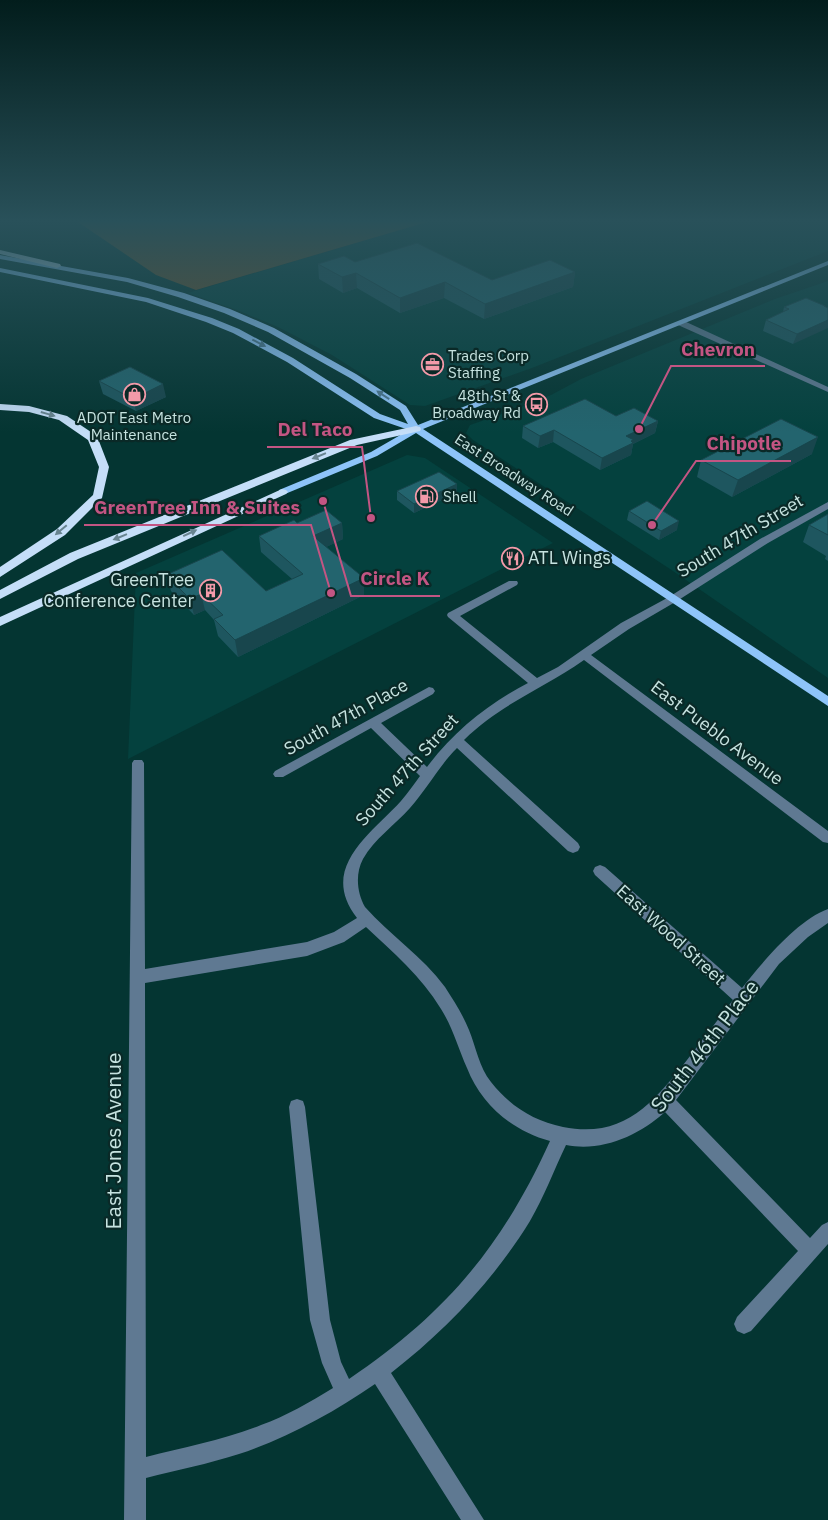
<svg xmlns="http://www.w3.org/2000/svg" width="828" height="1520" font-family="'IBM Plex Sans',sans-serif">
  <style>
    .built { fill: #04413e }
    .green { fill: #715029 }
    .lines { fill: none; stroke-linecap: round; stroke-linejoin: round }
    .minor { fill: #5f7992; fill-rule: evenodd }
    .major { fill: #8ec4f9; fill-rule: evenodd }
    .highway { fill: #c5def8; fill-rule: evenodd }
    .wall { fill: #1e565f }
    .shaded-wall { fill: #18464d }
    .building { fill: #23646e; stroke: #18464d }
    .oneway { fill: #4c7690 }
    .oneway2 { fill: #688490 }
    .labels { text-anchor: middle; stroke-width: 4.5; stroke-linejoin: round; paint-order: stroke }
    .far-poi-label { font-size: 15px; fill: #c6e3e0; stroke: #0a2927; text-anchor: start }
    .far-street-label { font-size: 15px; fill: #c6e3e0; stroke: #0a2927 }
    .street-label { font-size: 18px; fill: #c6e3e0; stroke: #0a2927 }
    .poi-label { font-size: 18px; fill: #c6e3e0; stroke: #0a2927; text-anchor: start }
    .near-street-label { font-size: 21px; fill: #c6e3e0; stroke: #0a2927 }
    .leader { fill: none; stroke: #c35583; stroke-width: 2 }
    .callout-dot { fill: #c35583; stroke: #0a2927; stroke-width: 2 }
    .callout-label { font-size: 19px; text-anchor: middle; font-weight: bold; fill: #c35583; stroke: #0a2927; stroke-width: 4.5; stroke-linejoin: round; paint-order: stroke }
  </style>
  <rect width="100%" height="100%" fill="#043532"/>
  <path class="built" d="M434,220H828V251L532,368L425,406L410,405L332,355L278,327L237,310L188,293Z
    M828,281V678L670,569L473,440L466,433L470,425L514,410L551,395L581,379L775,299Z
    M407,455L425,458L553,543L128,759L136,573Z"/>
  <path class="green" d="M75,220H434L196,290L156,275Z"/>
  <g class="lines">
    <path class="minor" d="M678,321H684L828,387V392L678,325Z
      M828,502V509L768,543L677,601L629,629L591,655L828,831V843L823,842L584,660C543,689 500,704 464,740L578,843L580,847L578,851L573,853L568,851L457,748C439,766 427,789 410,808C395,825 374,839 363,859C355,874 357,893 365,907C390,935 422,956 445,987C454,1001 463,1015 469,1030C476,1047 479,1067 491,1082C510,1106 533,1121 563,1127C624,1139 653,1103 687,1060C702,1040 718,1020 733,1000L595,875L593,871L595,867L600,865L605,867L742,988C762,963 797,920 828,909V923L808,937L779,964L676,1100L810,1238L822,1225L828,1222V1244L751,1331L744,1334L737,1331L734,1324L737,1317L798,1251L665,1112C638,1136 602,1152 566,1145C554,1170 544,1197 530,1221C493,1281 446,1330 391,1373L484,1520H461L375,1384C333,1413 287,1438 239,1454C208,1464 177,1470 146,1478V1520H124L132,763L134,760H142L144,763L145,969L307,942L334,932L357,918C318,868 371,834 401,801C408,793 414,784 420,776L371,728L283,777H275L273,774L275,771L429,687L433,688L435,691L433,694L381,723L427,767C454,731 488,704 528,683L448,617L447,615L448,613L509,581H517L518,583L517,585L460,616L537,678L558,667L621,623L669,597L760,539ZM366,927C394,953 421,976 441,1009C453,1028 458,1048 467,1068C481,1104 512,1131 550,1141C502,1247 445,1314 349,1379L341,1362L330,1320L305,1107L303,1101L297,1099L291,1101L289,1107L310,1320L322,1363L333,1388C310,1402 286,1416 261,1425C224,1440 184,1447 146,1457L145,983L307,956L344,942Z"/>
    <path class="major" d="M0,255L128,278L184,293L230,309L274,328L356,374L406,406L418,425L828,261V265L423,429L828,696V706L416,433L377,456L285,494H279V490L371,452L409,430L374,418L287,362L233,333L206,322L146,302L0,272V268L148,298L212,318L239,329L293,358L380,414L408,424L400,410L350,378L268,332L224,313L178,297L127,282L0,259Z"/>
    <path class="highway" d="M0,250L60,264L61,266L57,268L0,254Z
      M0,404L29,406L67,416L97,436L109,467L102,498L65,535L0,577V567L57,529L93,495L99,467L88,440L59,420L29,412L0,410Z
      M416,426L420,427L421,429L420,431L357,445L78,559L0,599V590L70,553L350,440Z
      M282,489L286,490L288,492L286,494L0,626V617Z"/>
  </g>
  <path class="wall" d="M318,264L492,280L575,272L573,287L484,319L444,298L400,313L357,288L343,293L319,279Z
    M825,306L793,344L763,331L766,320L783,312L784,307Z
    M99,381L166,397L136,411L103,394Z
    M616,416L658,421L655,433L633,444L631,455L600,470L553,442L538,448L522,438L523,426Z
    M812,454L732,497L697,477L701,460Z
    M397,491L457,493L414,513L397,500Z
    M629,511L677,530L659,540L627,520Z
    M828,514V561L825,559L826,556L803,542L809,525Z
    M297,523H342L343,539L326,547L364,595L238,657L218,636L214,620L205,610L194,615L171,591L166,575L266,591L292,579L261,552L259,536Z"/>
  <path class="shaded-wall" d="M575,272L573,287L484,319L485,304Z
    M356,273L357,288L343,293L342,277Z
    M445,282L444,298L400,313V298Z
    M828,320V328L793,344L797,334Z
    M163,384L166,397L136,411L133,399Z
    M658,421L655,433L633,444L631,455L600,470L602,458L626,436Z
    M554,430L553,442L538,448L540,436Z
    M818,437L812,454L732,497L738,480Z
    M457,484V493L414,513V504Z
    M679,521L677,530L659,540L661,531Z
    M342,523L343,539L314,553L313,536Z
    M364,578V595L238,657L235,640Z
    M201,594L205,610L194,615L190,599Z"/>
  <path class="building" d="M417,243L492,280L550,260L575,272L485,304L445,282L400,298L356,273L342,277L318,264L344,256L355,262Z
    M806,298L825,306H824L828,308V320L797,334L766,320L789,309L784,307Z
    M130,367L163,384L133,399L99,381Z
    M585,399L616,416L634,408L658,421L626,436L634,440L631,441L633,443L602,458L554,430L540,436L523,426Z
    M781,419L818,437L738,480L701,460Z
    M439,472L457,484L414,504L397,491Z
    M647,501L679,521L661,531L629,511Z
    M326,510L342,523L313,536L364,578L235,640L214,619L223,615L201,594L190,599L166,575L222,550L266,591L303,574L259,536L294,520L297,523Z
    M828,514V535L809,525Z"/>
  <defs><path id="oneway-solid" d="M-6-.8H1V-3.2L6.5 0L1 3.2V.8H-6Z" transform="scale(1.25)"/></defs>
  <g class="oneway">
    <use href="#oneway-solid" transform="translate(259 343) rotate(27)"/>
    <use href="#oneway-solid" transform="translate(383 395) rotate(-147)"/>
  </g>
  <g class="oneway2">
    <use href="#oneway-solid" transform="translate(48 414) rotate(16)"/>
    <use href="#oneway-solid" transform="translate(319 456) rotate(158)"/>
    <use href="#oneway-solid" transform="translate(61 530) rotate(140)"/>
    <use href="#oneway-solid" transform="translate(190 533) rotate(-25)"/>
    <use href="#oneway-solid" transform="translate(120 537) rotate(158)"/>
  </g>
  <linearGradient id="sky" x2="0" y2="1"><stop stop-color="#021d1c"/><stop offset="0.51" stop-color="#29515a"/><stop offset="1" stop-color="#29515a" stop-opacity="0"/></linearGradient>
  <rect width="828" height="433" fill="url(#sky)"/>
  <defs>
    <symbol id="office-ring" viewBox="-11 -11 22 22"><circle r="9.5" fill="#0a2927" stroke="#f39aa9" stroke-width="1.5"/><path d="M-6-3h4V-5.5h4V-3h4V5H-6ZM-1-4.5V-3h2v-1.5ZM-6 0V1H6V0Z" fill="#f39aa9"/></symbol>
    <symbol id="shop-ring" viewBox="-11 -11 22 22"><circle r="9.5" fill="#0a2927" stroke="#f39aa9" stroke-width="1.5"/><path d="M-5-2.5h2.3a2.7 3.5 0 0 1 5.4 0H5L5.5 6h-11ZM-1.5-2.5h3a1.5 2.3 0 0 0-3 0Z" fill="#f39aa9"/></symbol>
    <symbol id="bus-ring" viewBox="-11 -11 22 22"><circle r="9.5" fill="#0a2927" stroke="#f39aa9" stroke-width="1.5"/><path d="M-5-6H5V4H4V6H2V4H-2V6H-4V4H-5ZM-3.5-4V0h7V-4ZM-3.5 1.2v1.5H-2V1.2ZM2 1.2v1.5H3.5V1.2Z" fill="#f39aa9"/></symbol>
    <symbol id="fuel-ring" viewBox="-11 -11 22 22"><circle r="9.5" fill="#0a2927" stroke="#f39aa9" stroke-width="1.5"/><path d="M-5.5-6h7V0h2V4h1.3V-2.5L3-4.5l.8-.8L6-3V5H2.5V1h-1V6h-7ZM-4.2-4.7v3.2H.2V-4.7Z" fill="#f39aa9"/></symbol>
    <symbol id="restaurant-ring" viewBox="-11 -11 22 22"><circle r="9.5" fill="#0a2927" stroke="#f39aa9" stroke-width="1.5"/><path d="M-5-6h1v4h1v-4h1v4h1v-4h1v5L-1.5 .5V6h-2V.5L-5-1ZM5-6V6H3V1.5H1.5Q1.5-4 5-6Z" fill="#f39aa9"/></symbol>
    <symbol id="building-ring" viewBox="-11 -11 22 22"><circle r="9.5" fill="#0a2927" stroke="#f39aa9" stroke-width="1.5"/><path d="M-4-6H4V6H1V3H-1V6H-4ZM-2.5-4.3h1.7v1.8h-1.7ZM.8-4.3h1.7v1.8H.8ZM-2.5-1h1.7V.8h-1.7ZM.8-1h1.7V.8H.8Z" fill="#f39aa9"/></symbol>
  </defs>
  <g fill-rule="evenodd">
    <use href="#office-ring" x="420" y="352" width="25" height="25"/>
    <use href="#shop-ring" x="122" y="382" width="25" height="25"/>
    <use href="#bus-ring" x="524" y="392" width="25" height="25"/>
    <use href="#fuel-ring" x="414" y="484" width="25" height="25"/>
    <use href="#restaurant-ring" x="500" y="546" width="25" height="25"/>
    <use href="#building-ring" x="198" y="578" width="25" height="25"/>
  </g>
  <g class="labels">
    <g class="far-poi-label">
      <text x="448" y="361">Trades Corp<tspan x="448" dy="17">Staffing</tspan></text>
      <text x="521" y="401" text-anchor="end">48th St &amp;<tspan x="521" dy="17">Broadway Rd</tspan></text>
      <text x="134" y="423" text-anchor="middle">ADOT East Metro<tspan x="134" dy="17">Maintenance</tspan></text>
      <text x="443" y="502">Shell</text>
    </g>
    <g class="far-street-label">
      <text transform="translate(514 475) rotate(33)" y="5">East Broadway Road</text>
    </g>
    <g class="street-label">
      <text transform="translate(740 536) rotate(-31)" y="6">South 47th Street</text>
      <text transform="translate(346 717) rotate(-29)" y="6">South 47th Place</text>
      <text transform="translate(717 733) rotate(37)" y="6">East Pueblo Avenue</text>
      <text transform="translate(407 770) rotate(-48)" y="6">South 47th Street</text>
      <text transform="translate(671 935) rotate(42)" y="6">East Wood Street</text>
    </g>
    <g class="poi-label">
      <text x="528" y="564">ATL Wings</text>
      <text x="194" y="586" text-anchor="end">GreenTree<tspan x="194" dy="21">Conference Center</tspan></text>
    </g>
    <g class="near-street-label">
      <text transform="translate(705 1046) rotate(-52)" y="7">South 46th Place</text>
      <text transform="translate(114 1141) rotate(-90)" y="7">East Jones Avenue</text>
    </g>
  </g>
  <path class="leader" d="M639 429L671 366H765M371 518L362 447H267M652 525L696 461H791M331 593L311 525H84M323 501L351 596H440"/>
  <g class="callout-dot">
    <circle cx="639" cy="429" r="5"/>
    <circle cx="371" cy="518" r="5"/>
    <circle cx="652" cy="525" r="5"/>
    <circle cx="331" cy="593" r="5"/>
    <circle cx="323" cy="501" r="5"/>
  </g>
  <g class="callout-label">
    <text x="718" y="356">Chevron</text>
    <text x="315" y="436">Del Taco</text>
    <text x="744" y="450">Chipotle</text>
    <text x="197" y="514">GreenTree Inn &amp; Suites</text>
    <text x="395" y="585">Circle K</text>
  </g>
</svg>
